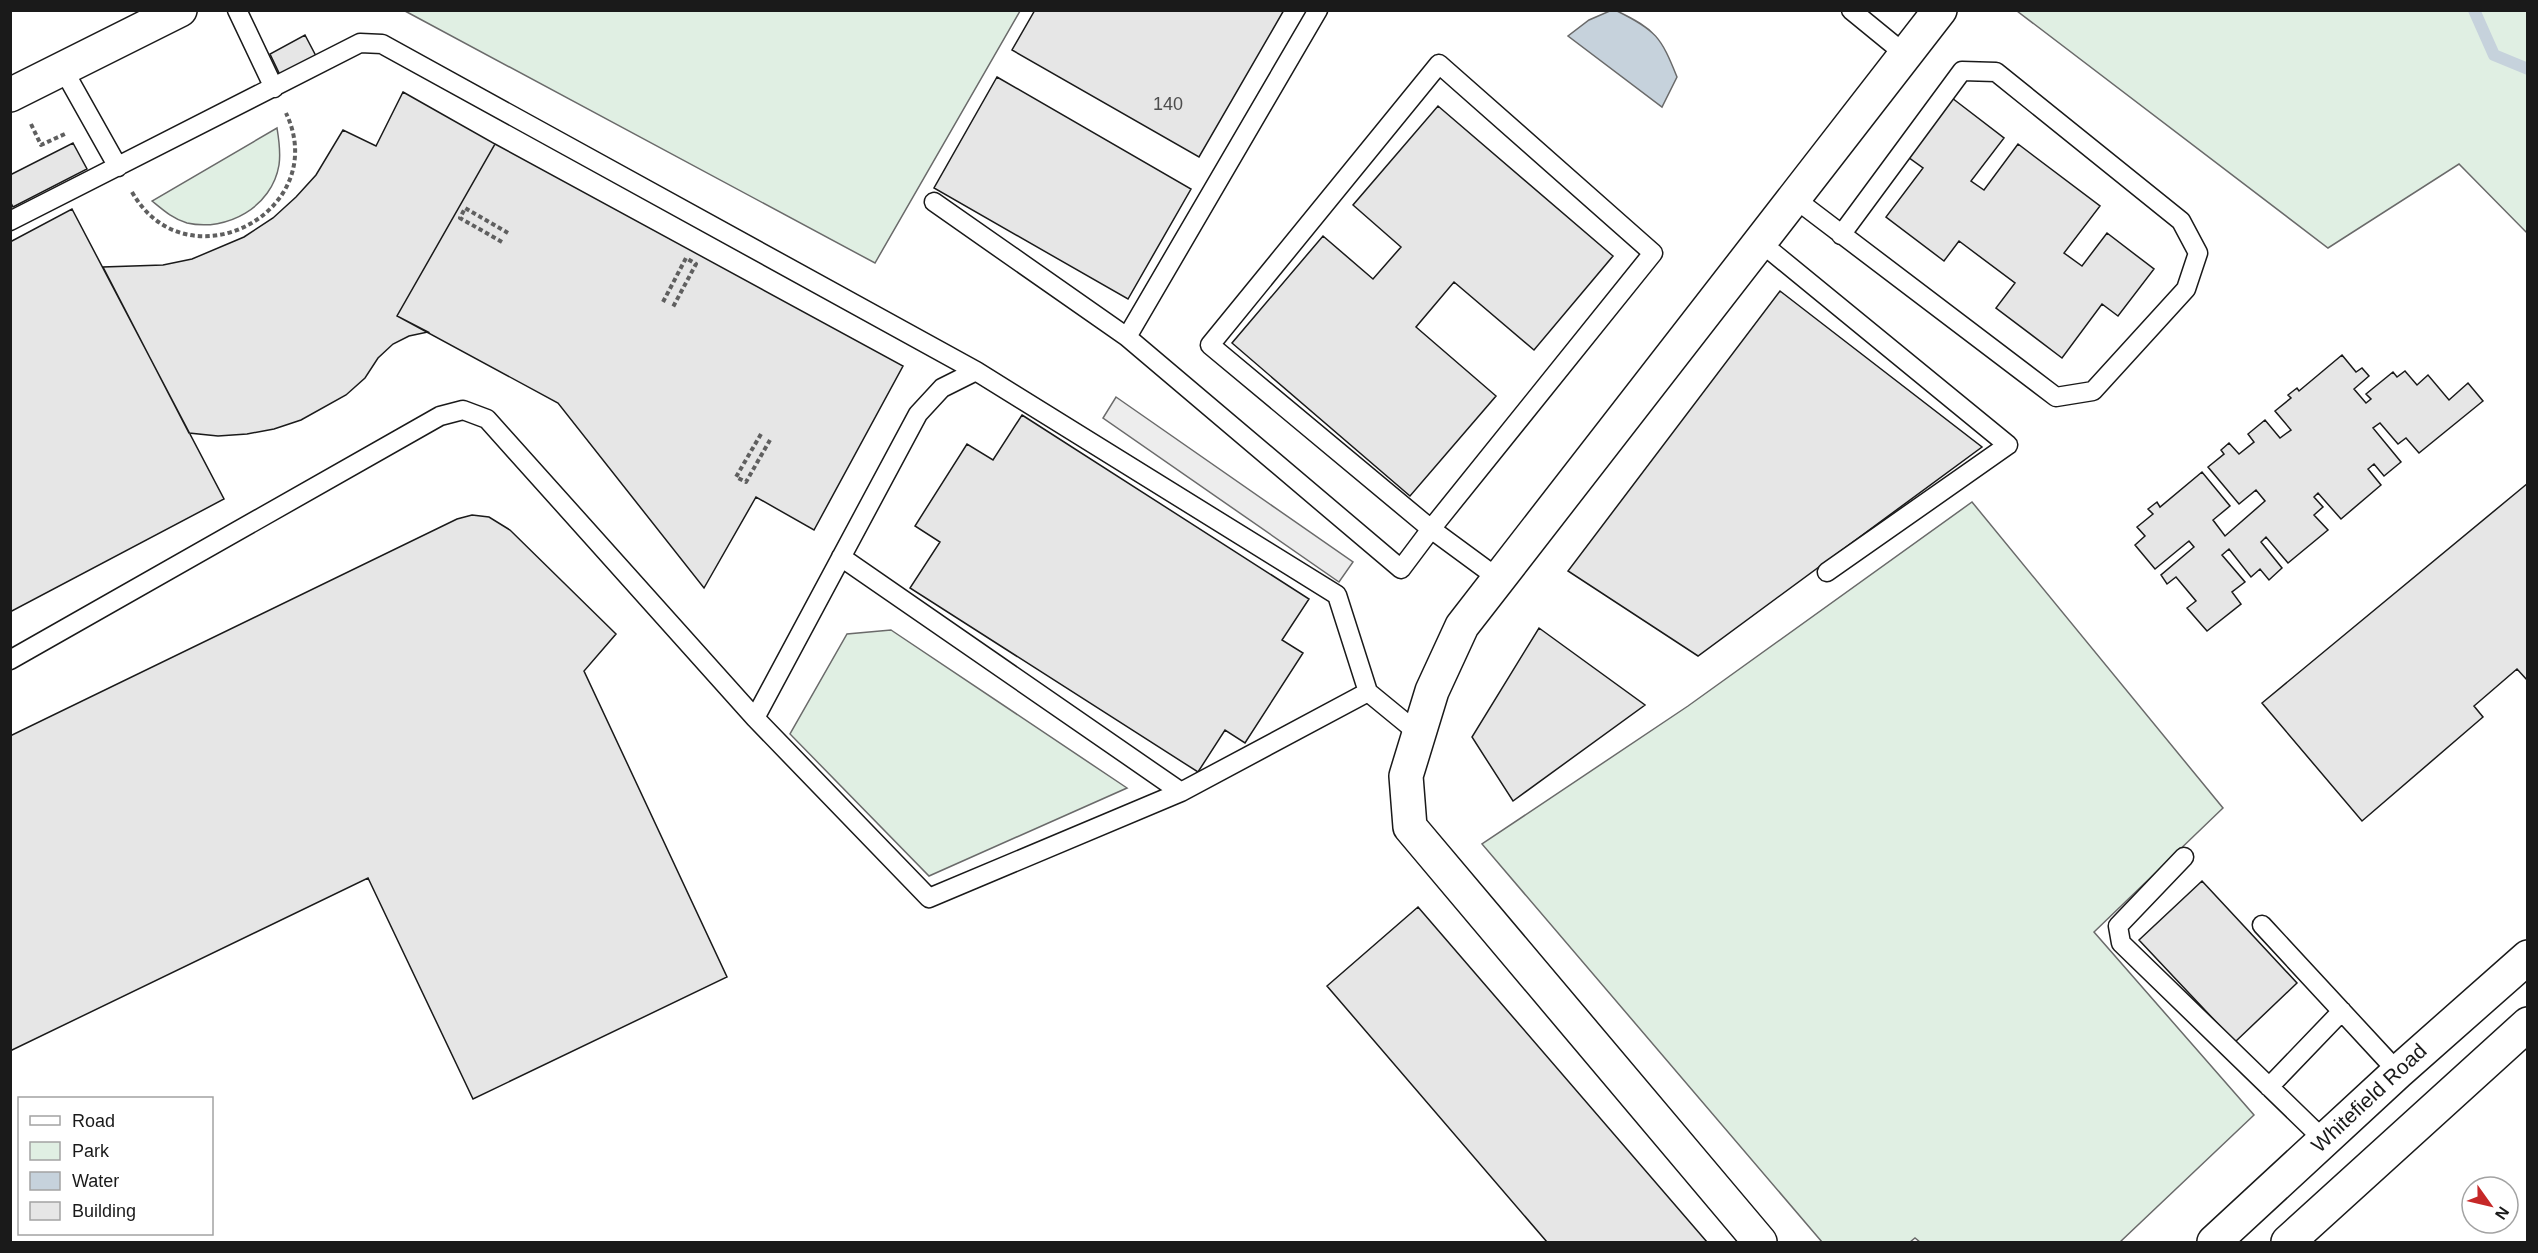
<svg xmlns="http://www.w3.org/2000/svg" width="2538" height="1253" font-family="Helvetica,sans-serif">
  <style>
    .green { fill: #e0efe3; stroke: #6a6a6a; stroke-width: 1.5 }
    .parking { fill: #ededed; stroke: #6a6a6a; stroke-width: 1.5 }
    .water { fill: #c6d2dc; stroke: #6a6a6a; stroke-width: 1.5 }
    .lines { fill: none; stroke-linecap: round; stroke-linejoin: round }
    .stream { stroke: #c6d2dc; stroke-width: 12 }
    .building { fill: #e6e6e6; stroke: #1a1a1a; stroke-width: 1.5 }
    .service-casing { stroke: #1a1a1a; stroke-width: 21 }
    .minor-casing { stroke: #1a1a1a; stroke-width: 36 }
    .primary-casing { stroke: #1a1a1a; stroke-width: 36 }
    .path { stroke: #5f5f5f; stroke-width: 4; stroke-dasharray: 4.5 3; stroke-linecap: butt }
    .service { stroke: #fff; stroke-width: 18 }
    .minor { stroke: #fff; stroke-width: 33 }
    .primary { stroke: #fff; stroke-width: 33 }
    .labels { text-anchor: middle; stroke-width: 4.5; stroke-linejoin: round; paint-order: stroke }
    .number-label { font-size: 18px; fill: #4d4d4d }
    .street-label { font-size: 21px; fill: #1a1a1a; stroke: #fff }
  </style>
  <rect width="100%" height="100%" fill="#fff"/>
  <path class="green" d="M405,11H1020L875,263Z
    M2017,11H2527V233L2459,164L2328,248Z
    M277,128C279,140 281,152 279,165C272,207 227,232 187,223C173,219 163,210 152,201Z
    M1972,502L2223,808L2094,932L2254,1115L2120,1242H1920L1915,1238L1910,1242H1822L1482,844L1688,706Z
    M891,630L1127,788L929,876L790,734L847,634Z"/>
  <path class="parking" d="M1116,397L1353,562L1339,582L1103,418Z"/>
  <path class="water" d="M1612,10L1617,11C1656,30 1661,37 1677,77L1662,107L1568,36L1589,20Z"/>
  <g class="lines">
    <path class="stream" d="M2474,10L2494,55L2528,69"/>
  </g>
  <path class="building" d="M1035,10H1284L1199,157L1012,50Z
    M305,35L317,58L281,77L270,54Z
    M997,77L1191,189L1128,299L934,188Z
    M403,92L495,144L397,316L428,332L409,336L393,344L378,358L365,378L346,395L301,420L274,429L247,434L218,436L189,433L103,267L163,265L192,259L244,237L273,218L296,197L316,175L343,130L376,146Z
    M1952,98L2004,138L1971,181L1984,190L2018,144L2100,206L2064,253L2082,266L2107,233L2154,269L2118,316L2102,304L2062,358L1996,308L2015,283L1959,241L1944,261L1886,217L1923,168L1908,157Z
    M1438,106L1613,256L1534,350L1454,282L1416,327L1496,396L1410,496L1232,343L1323,236L1373,279L1401,247L1353,205Z
    M73,143L87,169L13,207L10,201V175Z
    M495,144L903,366L814,530L756,497L704,588L558,403L397,316Z
    M72,209L224,499L10,612V242Z
    M1780,291L1982,447L1698,656L1568,571Z
    M2342,355L2356,372L2362,368L2369,376L2354,389L2366,403L2371,399L2366,394L2393,372L2397,377L2405,371L2417,385L2428,375L2449,400L2468,383L2483,401L2419,453L2406,438L2398,444L2380,423L2373,428L2401,462L2384,476L2374,464L2368,469L2381,485L2341,519L2318,493L2314,497L2323,507L2314,515L2328,530L2288,563L2266,537L2261,542L2282,568L2269,580L2260,569L2251,577L2229,549L2222,555L2245,582L2232,592L2241,604L2207,631L2187,608L2196,601L2176,577L2167,584L2161,575L2194,547L2189,541L2155,569L2135,545L2145,536L2137,527L2153,514L2148,509L2157,502L2160,507L2202,472L2230,506L2213,520L2225,536L2265,501L2256,490L2239,504L2208,467L2224,454L2221,450L2229,443L2239,454L2254,442L2248,434L2265,420L2280,438L2291,430L2275,411L2291,398L2288,395L2297,388L2299,391Z
    M1022,415L1309,599L1282,640L1303,653L1245,743L1225,730L1198,772L910,588L940,542L915,526L967,444L993,460Z
    M2528,483V681L2517,669L2474,706L2483,717L2362,821L2262,703Z
    M472,515L489,517L510,530L616,634L584,671L727,977L473,1099L368,878L10,1051V736L457,519Z
    M1539,628L1645,705L1513,801L1472,737Z
    M2202,881L2297,983L2235,1042L2139,940Z
    M1418,907L1707,1242H1547L1327,986Z"/>
  <g class="lines">
    <defs>
      <path id="service" d="M237,10L274,88
        M1318,10L1127,337L1401,569L1431,529L1653,253L1439,64L1210,345L1431,529L1499,579
        M1851,10L1906,55
        M63,69L118,167
        M1794,198L2056,397L2093,391L2186,289L2198,253L2181,221L1996,72L1962,71L1841,235
        M934,202L1127,337
        M10,221L360,43L382,44L976,371L1337,595L1368,692L1418,733
        M1760,242L2008,445L1827,572
        M841,557L1181,792
        M10,660L440,416L463,410L487,419L755,718L929,898L1181,792L1368,692
        M755,718L918,414L942,388L976,371
        M2184,857L2118,926L2121,943L2324,1140
        M2262,925L2398,1072
        M2269,1087L2342,1011"/>
      <path id="minor" d="M10,95L180,10
        M1760,1242L1410,827L1406,776L1432,691L1462,626L1940,10"/>
      <path id="primary" d="M2214,1242L2398,1072L2528,957
        M2288,1242L2528,1024"/>
    </defs>
    <use href="#service" class="service-casing"/>
    <use href="#minor" class="minor-casing"/>
    <use href="#primary" class="primary-casing"/>
    <path class="path" d="M31,124L41,145L67,133
      M132,192C186,288 333,212 286,113
      M502,242L460,218L465,208L508,233
      M663,302L686,258L696,264L673,307
      M761,434L736,477L746,482L770,440"/>
    <use href="#service" class="service"/>
    <use href="#minor" class="minor"/>
    <use href="#primary" class="primary"/>
  </g>
  <g class="labels">
    <g class="number-label">
      <text x="1168" y="110">140</text>
    </g>
    <g class="street-label">
      <text transform="translate(2369 1098) rotate(-43)" y="7">Whitefield Road</text>
    </g>
  </g>
  <rect width="2538" height="1253" fill="none" stroke="#1a1a1a" stroke-width="24"/>
  <rect x="18" y="1097" width="195" height="138" fill="#ffffff" stroke="#a3a3a3" stroke-width="1.5"/>
  <rect x="30" y="1116" width="30" height="9" fill="#ffffff" stroke="#a3a3a3" stroke-width="1.5"/>
  <text x="72" y="1127" font-size="18" fill="#1a1a1a">Road</text>
  <rect x="30" y="1142" width="30" height="18" fill="#e0efe3" stroke="#a3a3a3" stroke-width="1.5"/>
  <text x="72" y="1157" font-size="18" fill="#1a1a1a">Park</text>
  <rect x="30" y="1172" width="30" height="18" fill="#c6d2dc" stroke="#a3a3a3" stroke-width="1.5"/>
  <text x="72" y="1187" font-size="18" fill="#1a1a1a">Water</text>
  <rect x="30" y="1202" width="30" height="18" fill="#e6e6e6" stroke="#a3a3a3" stroke-width="1.5"/>
  <text x="72" y="1217" font-size="18" fill="#1a1a1a">Building</text>
  <g transform="translate(2490 1205) rotate(124)"><circle r="28" fill="#ffffff" stroke="#a3a3a3" stroke-width="1.5"/>
  <path d="M0-4.5L10 22L0 15L-10 22Z" fill="#c62828"/>
  <text y="-9" font-size="16" font-weight="bold" text-anchor="middle" fill="#1a1a1a">N</text>
  </g>
</svg>
